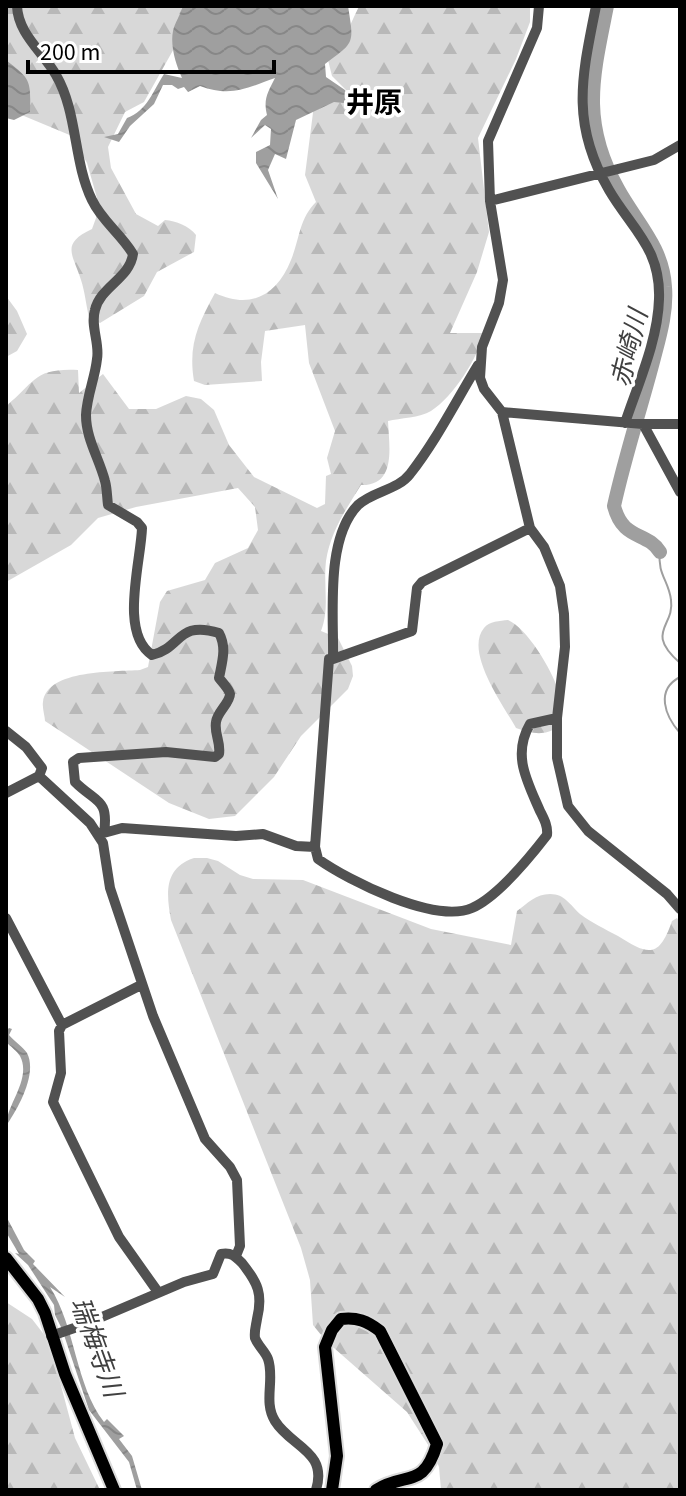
<svg xmlns="http://www.w3.org/2000/svg" width="686" height="1496" font-family="'Source Sans 3','Noto Sans JP',sans-serif">
  <style>
    .forest { fill: url(#forest-firs) }
    .water { fill: url(#water-waves) }
    .lines { fill: none; stroke-linecap: round; stroke-linejoin: round }
    .stream { stroke: #9f9f9f; stroke-width: 2 }
    .river { stroke: #9f9f9f; stroke-width: 14 }
    .major-casing { stroke: #dbdbdb; stroke-width: 16 }
    .minor { stroke: #515151; stroke-width: 10 }
    .major { stroke: #000; stroke-width: 12 }
    .labels { text-anchor: middle; stroke-width: 7; stroke-linejoin: round; paint-order: stroke }
    .water-label { font-size: 26px; font-style: italic; fill: #404040; stroke: #fff }
    .quarter-label { font-size: 28px; font-weight: bold; fill: #000; stroke: #fff }
  </style>
  <defs>
    <pattern id="forest-firs" width="22" height="20" patternUnits="userSpaceOnUse" patternTransform="scale(2)"><rect width="22" height="20" fill="#d8d8d8"/><path d="M5 1l3.5 6h-7zM16 11l3.5 6h-7z" fill="#b8b8b8"/></pattern>
    <pattern id="water-waves" width="16" height="10" patternUnits="userSpaceOnUse" patternTransform="scale(2)"><rect width="16" height="10" fill="#9f9f9f"/><path d="M0 5q4-4 8 0t8 0" fill="none" stroke="#878787"/></pattern>
  </defs>
  <rect width="100%" height="100%" fill="#fff"/>
  <path class="forest" d="M6,6H190L181,36L144,102L125,112L108,147L111,168L136,214L158,226L165,220C176,221 189,226 196,235L194,252L157,272L144,296L100,323L89,317C86,305 85,292 81,280C73,254 60,244 92,229L96,218L97,198L87,163L72,136L12,111L6,84Z
    M359,6H530V22L516,59L478,138L489,232L477,272L450,333H484C478,358 453,397 431,411C420,418 400,418 388,421C389,446 397,486 361,485C346,509 330,533 326,561C323,585 330,608 321,631L338,638L352,666L353,676L348,689L301,736L274,777L235,816L209,819L169,803L45,721C45,716 42,708 43,702C47,669 115,672 140,670L148,667L160,602L167,591L205,580L215,563L248,548L258,530L255,507L238,488L136,507L98,518L71,545L6,582V406C36,382 33,368 78,370L79,393L103,374L129,409H156L186,396L201,399L214,410L229,445L254,477L317,508L325,504L326,476L331,474L327,458L335,431L309,363L305,325L265,331L261,362L262,381L205,385L194,381C188,345 198,324 215,293C251,310 277,295 291,260C300,238 299,219 316,202L305,175L314,105L341,96L361,105L332,76L326,52L342,43Z
    M6,296L17,311L27,334L17,351L6,357Z
    M508,620C527,628 552,670 558,690C562,700 558,716 558,727C543,737 531,733 516,728C504,706 464,652 484,628C489,621 500,621 508,620Z
    M194,858H207L218,861L240,875L253,879L303,880L431,929L511,945L517,911C528,903 536,894 550,894C565,894 570,905 580,914C592,923 605,929 618,936C648,955 659,959 672,921L677,918L680,923V1490H441L439,1467L434,1454L407,1412L326,1341L313,1325L310,1280L301,1248L171,920C166,893 164,868 194,858Z
    M6,1302L32,1319L49,1341L75,1438L100,1490H6Z"/>
  <path class="water" d="M183,6H348C354,44 355,42 325,64L326,77L345,90L353,104L334,102L296,120L286,159L275,154L268,170L278,199L256,163V152L270,145L271,129L265,125L251,138L261,120L267,115C263,99 268,92 275,78C245,89 230,97 200,86L188,92L184,87L178,89L172,85H163L154,104L130,126L119,142L104,137L118,134L127,118C147,111 153,91 164,74L182,78C176,65 170,46 173,31C174,25 181,13 183,6Z
    M6,60C30,79 31,79 30,112L14,120L6,118Z
    M9,1028L12,1029L9,1035C14,1041 23,1047 27,1053C38,1074 17,1110 6,1126C6,1105 32,1079 20,1056C17,1051 10,1046 6,1042V1031Z
    M6,1216L24,1250L35,1261L33,1264L65,1297L50,1287C76,1328 75,1384 104,1422L107,1419L124,1436L119,1439L132,1456L142,1490H137L129,1462L89,1410L62,1329L55,1315L54,1305L28,1265L15,1253L19,1254L6,1232Z"/>
  <g class="lines">
    <path class="stream" d="M660,552C657,574 669,581 671,600C675,627 644,631 680,663
      M680,677C655,690 665,716 680,733"/>
    <path class="river" d="M607,6C593,76 580,122 618,189C636,222 663,247 665,287C667,311 660,335 654,358C641,408 625,456 614,506C623,541 647,531 660,552"/>
    <defs>
      <path id="major" d="M6,1258L38,1299L45,1313L65,1374L114,1490
        M332,1490L337,1456L325,1347L332,1330L341,1319C357,1317 367,1321 380,1331L437,1444C423,1490 407,1471 376,1490"/>
    </defs>
    <use href="#major" class="major-casing"/>
    <path class="minor" d="M17,6C18,34 43,52 56,75C78,113 73,161 92,200C102,221 121,234 133,254C130,278 100,287 95,310C90,326 100,343 97,359C95,378 87,395 86,415C86,439 99,458 105,481C107,488 107,497 108,505L137,522L142,528C141,562 119,633 152,655C182,648 177,620 219,633C227,648 222,662 219,678C222,682 229,689 230,694C230,703 217,712 216,722C214,734 221,742 219,754L215,757L166,752L79,758L73,762L75,782C96,803 109,798 104,833
      M539,6L537,28L488,141L490,201L503,280L499,303L482,347L480,378L484,389L502,412L530,528L544,547L560,586L564,614L565,647L557,718V758L568,806L588,831L667,894L680,909
      M596,6C582,76 570,123 609,190C631,228 661,248 659,299C658,340 638,384 625,423
      M490,201L654,160L680,145
      M478,365C456,401 436,441 410,474C398,490 373,491 358,505C325,539 334,614 333,659H329L315,847L318,859C349,881 435,924 472,908C497,897 530,857 547,835C548,826 544,819 540,811C527,781 512,755 530,724L557,718
      M502,412L643,424H680
      M643,424L680,492
      M333,659L412,631L417,588L422,582L530,528
      M6,731L26,747L42,768L39,776L90,823L103,843L110,888L153,1016L205,1139L230,1167L237,1180L240,1246L236,1256
      M6,793L39,776
      M100,834L122,828L236,836L263,834L296,846L315,847
      M6,918L62,1025L59,1031L61,1073L53,1102L119,1237L158,1292
      M62,1025L141,985
      M51,1336L83,1325L184,1282L213,1274L221,1254C231,1252 235,1256 242,1263C258,1283 263,1294 257,1319C256,1326 254,1331 255,1338C258,1346 265,1351 268,1359C275,1379 263,1402 275,1421C291,1447 328,1451 316,1490"/>
    <use href="#major" class="major"/>
  </g>
  <g class="labels">
    <g class="water-label">
      <text transform="translate(629 348) rotate(-76)" y="9">赤崎川</text>
      <text transform="translate(97 1347) rotate(70)" y="9">瑞梅寺川</text>
    </g>
    <g class="quarter-label">
      <text x="374" y="112">井原</text>
    </g>
  </g>
  <rect width="686" height="1496" fill="none" stroke="#000000" stroke-width="16"/>
  <path d="M28 60v12h246v-12" fill="none" stroke="#000000" stroke-width="4"/>
  <text x="40" y="60" font-size="24" fill="#000000" stroke="#ffffff" stroke-width="6" paint-order="stroke">200 m</text>
</svg>
